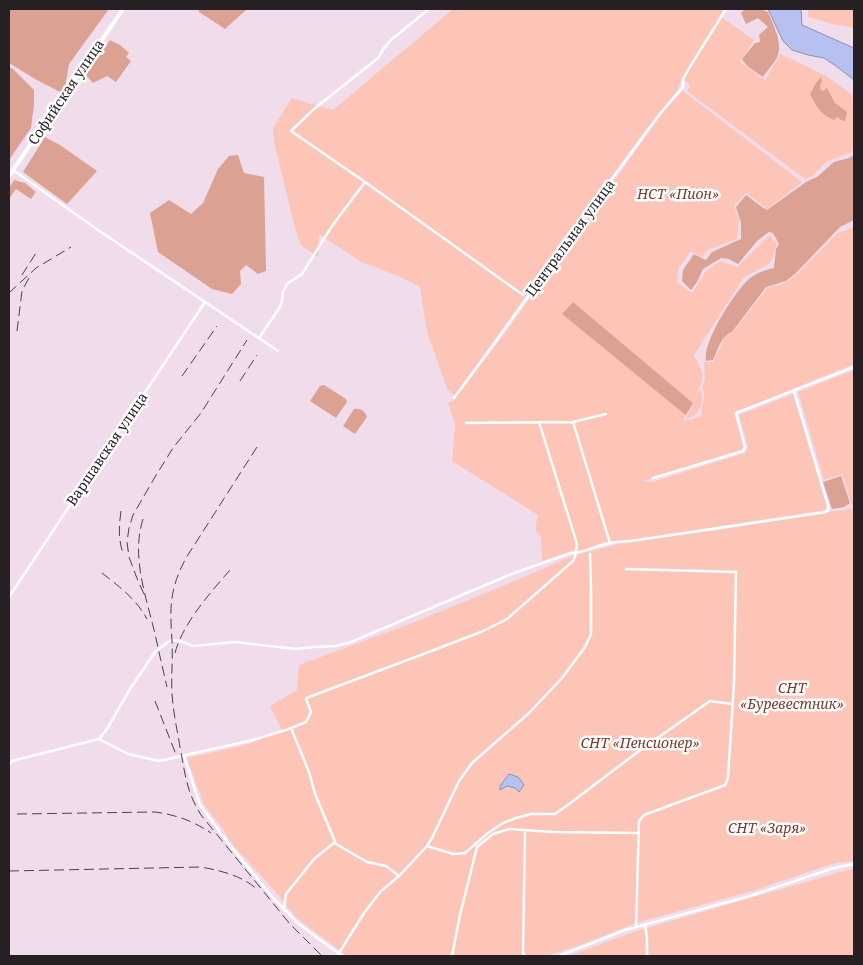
<svg xmlns="http://www.w3.org/2000/svg" width="863" height="965" font-family="'Noto Serif',serif">
  <style>
    .green { fill: #fcc5b8 }
    .forest { fill: #dba294 }
    .water { fill: #b6c1f2; stroke: #8b90b4 }
    .lines { fill: none; stroke-linecap: round; stroke-linejoin: round }
    .street { stroke: #fff; stroke-width: 2.5 }
    .secondary { stroke: #fff; stroke-width: 4 }
    .rail { stroke: #4b4148; stroke-width: 1; stroke-dasharray: 10 5; stroke-linecap: butt }
    .labels { text-anchor: middle; stroke-width: 5; stroke-linejoin: round; paint-order: stroke }
    .street-label { font-size: 14px; fill: #261f24; stroke: #fff }
    .park-label { font-size: 14px; font-style: italic; fill: #7e3829; stroke: #fff }
  </style>
  <rect width="100%" height="100%" fill="#f1dcec"/>
  <path class="green" d="M453,9H723L720,16L754,40L740,62L765,80L780,54L825,75L852,95C855,112 857,136 852,152L826,162L812,176L805,179L687,91L690,85L682,78L678,89L636,143L454,396L447,388L427,332L420,287L403,278L360,261L319,234L318,257L301,245L295,228L274,142L273,128L292,98L333,110Z
    M808,9H854V28L833,24L808,17Z
    M683,91L802,182L767,209L746,193L734,206L739,220L737,239L707,250L703,257L691,251L678,269L677,282L692,293L706,271L721,261L737,267L770,235L777,244L771,262L767,265L744,277L694,355C705,376 705,376 695,397L700,389C706,400 699,417 686,419L693,403L573,302L567,308L562,314L683,413L686,415L683,420H691L702,415C700,403 707,400 702,387L705,380L704,362H713L725,337L733,332L768,287L783,284L795,276L838,233L854,227V364L734,413L744,447L742,450L643,481L652,482L745,453L748,448L739,415L793,394L827,508L825,510L631,540L604,542L581,551H572L542,561L541,537L535,529L538,515L452,461L455,424L448,403L453,401L511,325L666,108Z
    M854,370V506H852L842,474L824,480L798,392Z
    M854,508V861L832,864L749,892L639,922L586,943L547,956H347L297,918L272,888L232,844L223,829L205,806L198,789L187,758L245,745L282,731L270,706L292,693L297,691L299,665L412,623L510,583L563,560L578,554L623,543L732,528Z
    M854,869V956H569L614,939L640,930L847,870Z"/>
  <path class="forest" d="M9,9H109L69,64L64,94L35,79L9,63Z
    M198,9H247L225,29L199,12Z
    M745,9H760L768,12C774,27 785,45 775,61C771,66 767,71 763,77L747,66L742,59L755,43L760,42L759,35L768,27L758,18L746,24L741,13Z
    M110,40L120,45L129,53L126,57L131,61L116,82L107,76L93,83L86,75L94,62Z
    M9,67L13,69L34,90V105L31,128L9,160Z
    M821,77L822,81L820,86L821,90L823,91L827,88L835,103L847,112L845,121L841,120L838,117L834,120C821,115 816,106 810,94L816,83Z
    M45,137L60,145L97,171L67,204L23,172Z
    M238,155L244,173L264,177L266,271L258,274L246,265L240,271L241,284L232,294L212,289L158,252L150,213L169,200L191,214L203,203L218,169L229,156Z
    M854,155V220L840,227L795,274L786,281L766,287L732,332C721,336 718,350 713,360L706,361C702,343 735,291 749,279C756,273 765,270 774,268L776,249L779,244L773,233L769,232L758,240L738,264L729,259L721,258L703,269L697,282L691,290L682,281L683,270L694,254L706,260L712,252L741,239V223L736,207L746,195L762,207L767,210L806,182L817,177L834,162L849,158Z
    M14,180L25,183L36,192L31,199L16,189L9,199V188Z
    M573,302L693,403L686,415L683,413L562,314Z
    M324,385L346,399L347,402L336,418L310,401L320,386Z
    M354,409C361,408 365,411 367,417L355,434L343,426Z
    M841,476L850,503L844,507L832,509L823,482Z"/>
  <path class="water" d="M768,9H801L802,25L854,48V80L836,66L824,58L808,55L792,50L783,41Z
    M509,774L518,777L524,785L519,792L515,788L507,786L500,790V786Z"/>
  <g class="lines">
    <path class="street" d="M429,9L392,39L384,48L378,58L314,109L291,131L365,182L523,295
      M13,170L98,230L278,351
      M259,338L280,307L282,300L283,292L287,284L302,274L332,226L365,182
      M454,398L494,344L606,187L659,115L683,87V79L691,65L726,9
      M573,422L610,543
      M466,423L573,422L606,414
      M653,478L743,451L745,447L736,413L854,367
      M626,569L736,572L734,683L728,778L725,785L720,787L644,815L639,821L636,927
      M9,597L205,302
      M291,728L309,772L315,794L336,844L367,862L386,866L399,876
      M99,739L107,729L130,689L155,652L168,642L172,640L180,641L193,646L235,642L296,649L314,647L336,646L351,642L514,573L571,553C585,553 597,545 611,543C617,541 625,542 631,541L826,512L828,510V505L794,391
      M184,756L200,805L229,844L274,899L299,924L342,956
      M9,765L12,761L99,739L128,754L159,761L253,740L286,730L306,722L311,712L306,699L309,697L418,656L481,632L507,619L573,561L575,557L577,544L539,422
      M427,846L453,854L465,853L488,833L503,823L516,818L531,814H555L565,807L639,751L710,701L732,704
      M284,908L286,894L314,859L335,842
      M645,925L647,938V956
      M339,953L364,913L381,891L399,876L427,846L432,838L459,781L472,763L529,713L562,678L585,647L591,634V587L590,554
      M452,956L460,915L477,847L493,834L509,829L553,832L638,833
      M524,956L523,952L525,831
      M559,956L625,930L750,896L834,868L854,864"/>
    <path class="secondary" d="M9,176L123,9"/>
    <path class="rail" d="M22,275L36,253
      M9,293L36,268L71,247
      M17,331L22,291L29,278
      M182,376L217,326
      M240,381L257,355
      M257,447L186,558C179,571 174,584 172,598C170,612 171,626 172,640C173,658 171,676 172,694C173,711 177,729 180,747C185,773 186,791 201,815L290,924L322,956
      M121,511C119,525 118,539 123,553
      M143,519C131,557 146,596 155,634C159,652 163,670 167,687
      M102,573C120,587 136,599 147,619
      M144,594L138,581L129,557L127,542L129,528L133,515L155,477L173,448L201,413L247,340
      M175,653C183,623 210,593 230,570
      M155,701L177,757
      M17,814L155,812C177,815 193,821 211,833
      M9,871L201,867C222,871 240,875 257,889"/>
  </g>
  <g class="labels">
    <g class="street-label">
      <text transform="translate(66 92) rotate(-56)" y="5">Софийская улица</text>
      <text transform="translate(570 238) rotate(-54)" y="5">Центральная улица</text>
      <text transform="translate(107 449) rotate(-56)" y="5">Варшавская улица</text>
    </g>
    <g class="park-label">
      <text x="678" y="199">НСТ «Пион»</text>
      <text x="792" y="693">СНТ<tspan x="792" dy="16">«Буревестник»</tspan></text>
      <text x="640" y="748">СНТ «Пенсионер»</text>
      <text x="767" y="833">СНТ «Заря»</text>
    </g>
  </g>
  <rect width="863" height="965" fill="none" stroke="#261f24" stroke-width="20"/>
</svg>
